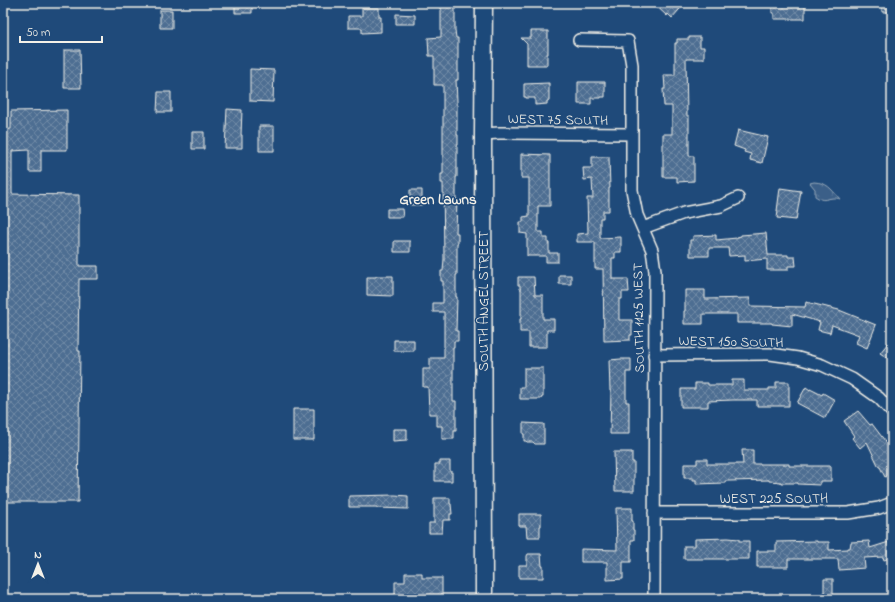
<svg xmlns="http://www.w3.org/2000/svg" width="895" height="602" font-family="'Indie Flower',sans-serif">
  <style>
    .forest { fill: url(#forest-crowns); stroke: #97a8b8 }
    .building { fill: url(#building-cross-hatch); stroke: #f4f1e8 }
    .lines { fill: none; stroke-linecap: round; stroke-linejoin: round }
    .minor-casing { stroke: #f4f1e8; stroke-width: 14 }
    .secondary-casing { stroke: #f4f1e8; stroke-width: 19 }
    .minor { stroke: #1f4a7a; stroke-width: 11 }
    .secondary { stroke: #1f4a7a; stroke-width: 16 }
    .labels { text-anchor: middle; stroke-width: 3; stroke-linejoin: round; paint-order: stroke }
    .street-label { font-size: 14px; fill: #f4f1e8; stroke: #1f4a7a }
    .neighbourhood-label { font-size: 15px; font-weight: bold; fill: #f4f1e8; stroke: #1f4a7a }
  </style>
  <defs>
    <pattern id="forest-crowns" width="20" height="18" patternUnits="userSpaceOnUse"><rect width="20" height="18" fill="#3a5f88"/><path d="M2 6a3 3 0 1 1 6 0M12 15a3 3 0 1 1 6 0" fill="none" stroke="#577699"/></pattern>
    <pattern id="building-cross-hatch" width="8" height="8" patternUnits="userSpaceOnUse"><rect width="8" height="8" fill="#4d6e92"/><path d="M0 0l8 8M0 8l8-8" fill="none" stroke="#708aa6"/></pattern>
  </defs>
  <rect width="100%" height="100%" fill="#1f4a7a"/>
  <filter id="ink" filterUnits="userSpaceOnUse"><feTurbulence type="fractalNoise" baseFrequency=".025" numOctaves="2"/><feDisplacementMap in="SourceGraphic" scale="8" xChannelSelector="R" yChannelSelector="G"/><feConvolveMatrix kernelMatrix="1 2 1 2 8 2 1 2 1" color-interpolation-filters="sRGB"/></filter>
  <g filter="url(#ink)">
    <path class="forest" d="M814,182C828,183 830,188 840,199C838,198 835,198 833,198C824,199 824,202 815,196V189L810,183Z"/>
    <path class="building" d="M235,3H252V13H235Z
      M441,3H453V5H455V30L456,38H458V80H456L457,101V135H458V145H457V177H456V199H457L456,233H458V243H457V275H456V297H457L456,331H458V341H454V347H453V401H456V431H454V439H442V426H437V414H429L428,387H423V369H430V358H444V312H433V303H443V281H441V271H443L444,259L443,183H441V174H443V85H434V56H429L428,38L441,37Z
      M653,3H685L672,18L668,14L667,16Z
      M772,3H805V19H774V13H772Z
      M882,3H892V12H882Z
      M362,8H379V17H381V32L362,33V28H348V16H362Z
      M160,10H172V28H160Z
      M396,14L415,15V24H396Z
      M531,31H548V54H547V65H527V44L521,38H531Z
      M689,37H700V47H704V59H686L687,116H689V156H694V181L677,182V177H663V134H672V106H664L663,89H665L664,75H675V43H677V39H689Z
      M64,50H80L81,88H64Z
      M250,69L274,70L273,102L250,101Z
      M578,82H605V97H601V98H591V104H578Z
      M549,83V101H547V104L535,105V98H526V97H524V84Z
      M158,92H171V112H157Z
      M227,109L242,110L241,135H242V148H225Z
      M67,110V150H41V172H29V150L12,151V194L79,195V266H98V279H79L78,351H80L78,502H3V130L11,129V111Z
      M259,126H274V151H259Z
      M738,130L768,137L762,163L750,160L751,154L744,152L745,150L734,146Z
      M192,132H204V149H192Z
      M521,154L550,155V206H538V232H543V238H548V243H549V253H558V262H546V256H527V234L520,233V222H523V217L529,216V178H521Z
      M592,157H609L610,188H609V211H603V218H600V238L621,237V252H615V258H612V279H628L629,292H622V299H619V320H632V335H630V340L604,341L603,269H595V242H577V234L588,233L587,198H593L592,179L584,180L583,168H592Z
      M780,188L801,191L796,220L777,218L778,211H777Z
      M410,190H422V205H410Z
      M387,209H402L403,217H387Z
      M766,233L768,255H788V257H795L796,266H788V270H767V259L745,261V255L729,256L728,248H709V256H690V240H693V236L716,235V240L737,238V237L741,236V235Z
      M394,241H410V252H394Z
      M559,275H571V284H559Z
      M376,276H393V296L367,295V277H376Z
      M518,277H534L535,295H543V319H554V330H547V347H529V332H520V319H521V289H520V285H518Z
      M685,290H705V299L750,298V306L805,307L806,302L839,310L876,325L867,348L856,343L859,335L832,325L830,333L818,330L820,322L792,314V326L772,324V323H737V314H703V324H684V311H685Z
      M892,338V361L880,353Z
      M394,340H414V351H394Z
      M621,359H631V372H626V402H629V434H610L611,391H610L609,360Z
      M524,368H543V397H542L541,399H520V387H524Z
      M732,380H744V390H769V388H776V382H789V406H757V400H733L708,401V407H681V389H695V383H708V385H732Z
      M806,387L810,390V389L822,395L823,393L835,400L825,418L797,403Z
      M293,409H314V440H293Z
      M858,411L870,425L872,424L892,450V473L885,477L880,467H879L867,442L860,448L852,438L854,436L844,421Z
      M523,423L544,424V444H535L533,442H527L526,441H524V434H523Z
      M393,429H407V440L393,441Z
      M742,450H753V464H789V466H831V481H820V485L798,484V483H781V482L769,481V480L729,481H725V483L696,484V480H693V478H684V464H697V459H707V464H743Z
      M614,452H632V462H634V491H615Z
      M440,461H450V472H452V481H435V464H440Z
      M395,495L408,496V509L377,508V507H349V496Z
      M434,498H450V504H451L452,514H450V520H443L442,533H429V523H434Z
      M616,508H632V521H633V530H634V540H631V562H623V579L607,580V562H581V549L617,550Z
      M519,514H541V526H540V537H527L526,526H519Z
      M728,538L739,539V541H749V559H684V546H695V539Z
      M817,541V542H829V550L848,549V548H850L851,542L869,541L870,548L892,541V557L884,560L883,557L864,558L865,568L839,570L838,559H788V567H757V551H776V542Z
      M528,554H541L542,566H543V578H519V565H527V556Z
      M405,573H422V578H442V598L395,597V582H405Z
      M824,579H833V599H824Z"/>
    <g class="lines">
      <defs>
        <path id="minor" d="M579,40L628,41L632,65V190L637,215L652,250L655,271L654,599
          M483,134L499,133L632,134
          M643,228L684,213L721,206L738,198
          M654,355L770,354L798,358L822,365L852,379L879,398L892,412
          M654,513H848L879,508L892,503"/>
        <path id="secondary" d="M484,599L483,134L484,3"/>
      </defs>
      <use href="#minor" class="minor-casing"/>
      <use href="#secondary" class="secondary-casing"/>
      <use href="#minor" class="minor"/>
      <use href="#secondary" class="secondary"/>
    </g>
  </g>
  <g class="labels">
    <g class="street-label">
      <text transform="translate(558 119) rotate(1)" y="5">WEST 75 SOUTH</text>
      <text transform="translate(483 301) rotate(-90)" y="5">SOUTH ANGEL STREET</text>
      <text transform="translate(638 318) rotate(-91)" y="5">SOUTH 1125 WEST</text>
      <text transform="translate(731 341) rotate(1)" y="5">WEST 150 SOUTH</text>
      <text x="774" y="503">WEST 225 SOUTH</text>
    </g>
    <g class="neighbourhood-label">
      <text x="438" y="204">Green Lawns</text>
    </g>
  </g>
  <rect width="895" height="602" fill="none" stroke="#1f4a7a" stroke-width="16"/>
  <rect x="8" y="8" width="879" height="586" fill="none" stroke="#f4f1e8" stroke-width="1.5" filter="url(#ink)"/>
  <g transform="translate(38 564)" stroke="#1f4a7a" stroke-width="3" paint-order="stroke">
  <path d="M0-3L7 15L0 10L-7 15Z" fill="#f4f1e8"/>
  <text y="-6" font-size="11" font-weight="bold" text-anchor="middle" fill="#f4f1e8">N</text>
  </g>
  <path d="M20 36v6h82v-6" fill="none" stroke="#f4f1e8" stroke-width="2"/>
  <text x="26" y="36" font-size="12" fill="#f4f1e8" stroke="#1f4a7a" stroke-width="3" paint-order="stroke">50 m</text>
</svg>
